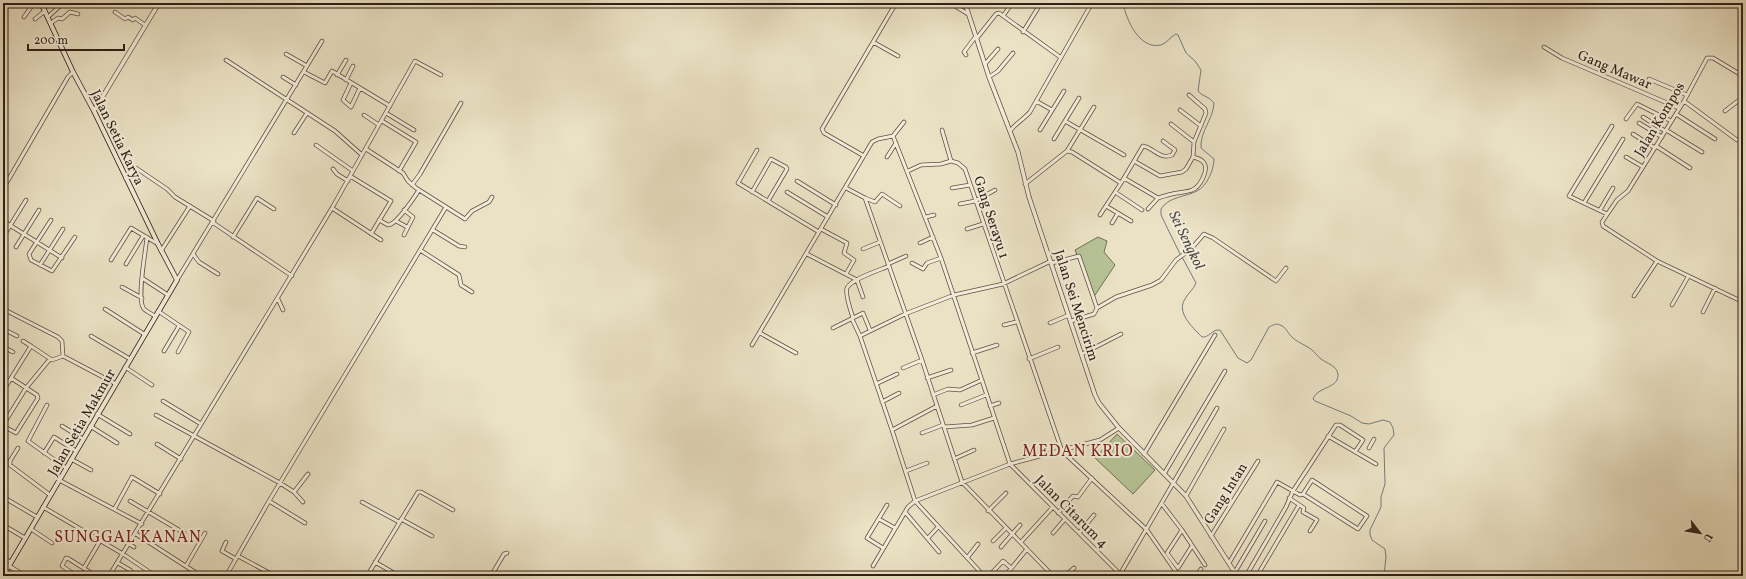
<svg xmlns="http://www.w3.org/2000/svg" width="1746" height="579" font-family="Vollkorn,serif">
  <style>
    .green { fill: #b6c396; stroke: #737056 }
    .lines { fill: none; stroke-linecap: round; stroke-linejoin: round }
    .stream { stroke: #737c7c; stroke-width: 1 }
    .minor-casing { stroke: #5f4f41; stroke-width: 4.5 }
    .tertiary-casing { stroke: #5f4f41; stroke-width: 5 }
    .secondary-casing { stroke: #301e15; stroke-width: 5.5 }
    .minor { stroke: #f2ecd9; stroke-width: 3 }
    .tertiary { stroke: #f2ecd9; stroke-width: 3.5 }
    .secondary { stroke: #f2ecd9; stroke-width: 4 }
    .labels { text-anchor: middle; stroke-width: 4; stroke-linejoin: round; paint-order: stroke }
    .street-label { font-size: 14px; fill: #301e15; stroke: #f2ecd9 }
    .water-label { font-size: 15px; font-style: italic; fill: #514d48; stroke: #f2ecd9 }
    .quarter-label { font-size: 16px; letter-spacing: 1px; fill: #7a1f14; stroke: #f2ecd9 }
  </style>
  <rect width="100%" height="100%" fill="#ebe2c5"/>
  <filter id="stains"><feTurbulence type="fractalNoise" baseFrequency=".005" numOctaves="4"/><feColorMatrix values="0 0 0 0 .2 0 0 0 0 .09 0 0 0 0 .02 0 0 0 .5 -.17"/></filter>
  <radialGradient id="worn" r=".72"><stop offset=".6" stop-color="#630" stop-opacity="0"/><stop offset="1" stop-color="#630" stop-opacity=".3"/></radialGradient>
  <path class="green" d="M1098,237L1107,241L1104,252L1115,265L1093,298L1075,250Z
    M1117,434L1155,470L1133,494L1095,458Z"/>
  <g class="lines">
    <path class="stream" d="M1123,3C1126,19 1139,50 1161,45C1167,43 1170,37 1176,34L1178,35L1186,53L1195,61L1201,70L1198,91C1203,97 1209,96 1214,103C1213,120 1200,131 1201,148L1214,159C1214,170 1207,186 1197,191C1185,197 1168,197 1161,209V215L1180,254
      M1182,257L1196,283C1194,289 1188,293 1185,299C1176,312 1192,327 1202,337C1209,338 1212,329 1220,330L1238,358L1247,363L1251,360L1269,327C1273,325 1276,323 1280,325C1286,327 1287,332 1291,336C1296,342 1306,345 1312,350C1315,352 1317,356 1321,359C1326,363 1338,366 1338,375C1338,389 1318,386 1313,399L1315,401L1351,416L1362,423L1369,424L1383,420L1390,422L1393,428L1394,435L1384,448L1385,484L1381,497V507L1370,530V535L1372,540L1385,549L1386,557L1384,576"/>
    <defs>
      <path id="minor" d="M950,3L968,14
        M115,12L125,19L128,17L133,20L135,18L145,25
        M1003,16L1012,3
        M24,17L34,3
        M48,17L63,3
        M35,19L45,11
        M51,23L58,18L62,19L70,12L78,14
        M1023,32L1041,3
        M977,38L996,14L999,13L1060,57
        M873,42L898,56
        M1544,47L1562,58L1679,108
        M286,54L307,66
        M966,55L964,52L976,36
        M226,60L335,131L362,155
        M985,64L998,49
        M304,72L325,83L332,71L390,106
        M337,75L346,60
        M1743,76L1713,58H1707L1684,101L1628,191L1617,200L1602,222L1603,226L1657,261L1743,302
        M283,77L296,85
        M989,77L998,71L1013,53
        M1649,79L1687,95
        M346,80L353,66
        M351,83L343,100L351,107L360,88
        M1036,101L1052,110
        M1684,101L1737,140
        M1180,110L1201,126
        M1725,111L1743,97
        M386,113L414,130
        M1676,114L1715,139
        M364,115L379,125
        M1643,117L1665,131
        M1626,119L1637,104L1671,121
        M382,121L416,142L399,171
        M1065,121L1124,155
        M1639,123L1662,137
        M1171,124L1194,142
        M942,130L951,161
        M1040,130L1064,91
        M1666,130L1702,152
        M1010,131C1016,123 1023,120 1030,112L1092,3
        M294,133L307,113
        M1633,134L1655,148
        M893,136L904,122
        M1054,139L1079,98
        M316,145L353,171
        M1656,146L1690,168
        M366,149L403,173L408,181L416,188L465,219L472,211L489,202L492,197
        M757,150L738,183L819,232
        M1067,151L1072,152L1121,183L1124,178L1158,198C1164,196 1170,194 1177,193C1182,192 1188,192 1192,190C1200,187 1209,170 1204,163C1202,159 1196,158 1193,157
        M864,156L824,133L822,129L896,3
        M887,157L896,143
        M1626,157L1643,167
        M1134,161L1160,176L1182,172L1186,169L1193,157L1194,142L1206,113L1205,109L1189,95
        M333,169L337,174L348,181
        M908,171L921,165L941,164L951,161L958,163L965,169L1062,451L1147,530L1179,576
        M350,176L391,201L371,234
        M1124,178L1143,146C1154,148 1160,160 1172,155L1175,150L1163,141
        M126,179L134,168H136L167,189L175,197L214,221
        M797,181L836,205
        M1025,184L1067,151L1094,107
        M412,185L420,174L461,103
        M846,188L865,198L922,360L962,482L1053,576
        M952,188L970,185
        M3,189L68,77L73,72
        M752,192L771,159L786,167L787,169L768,201
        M787,192L828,217
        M1115,192L1142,210
        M865,198L875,202L882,194L900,206
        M1584,203L1623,139
        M960,204L975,201L995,190
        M1106,206L1131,221
        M332,208L381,240
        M1148,209L1158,198
        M39,210L24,234L62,258
        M404,210L413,217L404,235
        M1600,210L1613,188
        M1607,214L1569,196L1612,126
        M1100,215L1121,183
        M926,217L934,215
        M51,220L29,254L31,260L52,271L75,237
        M379,220L388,225C396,225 414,198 419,190
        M3,221L24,234L16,247
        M396,221L407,227
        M212,222L292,276
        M1112,223L1118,213
        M821,229L847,243L844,253L854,260L846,274
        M967,229L983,224
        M433,230L459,246L465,247
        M3,237L26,200
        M147,237C146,250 136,300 144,309C147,312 152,314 155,316
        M233,237L257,198L274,209
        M920,243L933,237
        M863,249L880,242
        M420,250L459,275L461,285L472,292
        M161,251L190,206
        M193,254L199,262L218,274
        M807,254L857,280L863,297
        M111,260L131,228L158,244
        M912,263L923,269L927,263L941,258
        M1052,263L1079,256L1097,308L1116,297L1152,285L1161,280L1176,260L1191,249L1204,234L1213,238L1276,281L1286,268
        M126,264L143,236
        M888,264L906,256
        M40,265L63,229
        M142,278L168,295
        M177,280L322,41
        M122,287L142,298
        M1634,296L1657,261
        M278,299L283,310
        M1672,305L1688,277
        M3,309L58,337L62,341L63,356L116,384
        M105,309L144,334
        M158,311L189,332L178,352
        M1703,312L1715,288
        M853,318C851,312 845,293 847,288C851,279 880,270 889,266
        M852,319L860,336
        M1071,321L1094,314L1097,308
        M1050,323L1069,315
        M1004,325L1016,322
        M833,328L863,313L870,330
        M3,329L17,336
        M760,333L796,353
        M91,336L130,359
        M23,341L31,346
        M752,345L872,142L878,139L893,136L941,258L1010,464L1122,576
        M3,347L13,352
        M164,351L179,326
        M972,353L997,345
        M1082,354L1121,334
        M1029,359L1058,347
        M125,367L152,385
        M903,368L922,360
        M927,378L951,370
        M876,384L897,374
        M3,391L31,346L52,360L63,356
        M933,395L948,389L960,390L982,380
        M163,401L201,424
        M882,402L899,393
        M47,405L28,441L66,468
        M961,405L986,395
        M990,406L999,403
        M97,414L130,434
        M156,415L280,483L294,492L303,502
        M3,425L26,388L50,359
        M3,426L16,433L38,398L37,395L11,378
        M62,426L83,439
        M90,426L117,443
        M944,427L972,425L994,418
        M892,430L937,406
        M922,433L943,425
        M1328,436L1376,464
        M157,444L181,459
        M18,448L10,461V465L50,495
        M1369,448L1374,439
        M44,453L54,437L76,451
        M1144,454L1215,335
        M71,459L91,470
        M954,459L974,450
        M906,471L927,463
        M1164,474L1225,371
        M59,480L142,524
        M294,492L308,474
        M1186,496L1224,429
        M3,497L37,517
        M1289,498L1304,508L1303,512L1317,520L1310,531
        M130,501L184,533
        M269,501L305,523
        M362,502L399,522
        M1162,504L1182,530L1205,565
        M43,507L123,554L151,573
        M115,508L132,477L160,494
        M988,511L1006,493
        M905,512L939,552
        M1058,513L1073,496L1078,497L1092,478
        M401,519L432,536
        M879,519L895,528
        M3,525L25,538
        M31,529L52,543
        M1182,530L1167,553L1178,568L1192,546
        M1053,533L1065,519
        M1079,533L1094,515
        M136,534L201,576
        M1211,536L1258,461
        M928,538L938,527
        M993,541L1006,528
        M226,542L222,551L236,559
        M1021,542L1052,508
        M129,544L134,547
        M1001,547L1020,525
        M883,548L867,538L887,505
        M238,556L275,576
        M3,558L11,562
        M967,558L978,544
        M375,562L399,576
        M118,563L130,570L135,576
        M1229,563L1277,482L1300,495L1303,494L1312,480L1367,516L1358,529L1303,494
        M186,566L205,533
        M873,566L908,507L915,501L1010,464L1100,440L1119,428
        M84,568L100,541
        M1235,572L1265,521
        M308,573L313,576
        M77,576L62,566L66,558L69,559L96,576
        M109,576L332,208L415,61L441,75
        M226,576L269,501L446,207
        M367,576L418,492H421L453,510
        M491,576L504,554L507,553
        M984,576L915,501L892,430L860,336L905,314L936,302L954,295L1003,284L1051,261
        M989,576L1003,561L1011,568
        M1005,576L1027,549
        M1065,576L1074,568
        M1119,576L1217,408
        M1196,576L1201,569
        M1246,576L1286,507L1293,491L1336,425H1340L1363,440L1355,452
        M1257,576L1299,505"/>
      <path id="tertiary" d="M965,3L989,77L1018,152L1029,197L1095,395L1099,403L1119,428L1186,496L1237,576
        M94,111L159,3
        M9,566L25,576"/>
      <path id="secondary" d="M3,576L177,280L158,244L94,111L73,72L41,3"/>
    </defs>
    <use href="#minor" class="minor-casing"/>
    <use href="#tertiary" class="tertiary-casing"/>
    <use href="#secondary" class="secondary-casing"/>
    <use href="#minor" class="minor"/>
    <use href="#tertiary" class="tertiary"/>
    <use href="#secondary" class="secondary"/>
  </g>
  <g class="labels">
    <g class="street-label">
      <text transform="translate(1615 69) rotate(23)" y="5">Gang Mawar</text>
      <text transform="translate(1659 119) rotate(-59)" y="5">Jalan Kompos</text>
      <text transform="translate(118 137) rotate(64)" y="5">Jalan Setia Karya</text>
      <text transform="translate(992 217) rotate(72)" y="5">Gang Serayu 1</text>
      <text transform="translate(1077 305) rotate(72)" y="5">Jalan Sei Mencirim</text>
      <text transform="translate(81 422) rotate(-60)" y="5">Jalan Setia Makmur</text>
      <text transform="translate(1225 493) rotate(-58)" y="5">Gang Intan</text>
      <text transform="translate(1072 511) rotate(45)" y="5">Jalan Citarum 4</text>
    </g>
    <g class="water-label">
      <text transform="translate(1187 240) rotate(64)" y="5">Sei Sengkol</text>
    </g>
    <g class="quarter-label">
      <text x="1078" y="456">MEDAN KRIO</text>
      <text x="128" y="542">SUNGGAL KANAN</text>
    </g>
  </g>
  <rect width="1746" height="579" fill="none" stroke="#ebe2c5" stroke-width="16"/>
  <rect x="4" y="4" width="1738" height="571" fill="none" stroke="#301e15" stroke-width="2"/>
  <rect x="8" y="8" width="1730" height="563" fill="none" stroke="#301e15"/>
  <g transform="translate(1700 533) rotate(121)" stroke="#f2ecd9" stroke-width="3" paint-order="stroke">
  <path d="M0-3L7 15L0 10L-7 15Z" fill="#301e15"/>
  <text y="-6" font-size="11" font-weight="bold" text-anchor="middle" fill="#301e15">U</text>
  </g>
  <path d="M28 44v6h96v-6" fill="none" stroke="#301e15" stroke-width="2"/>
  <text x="34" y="44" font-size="12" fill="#301e15" stroke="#f2ecd9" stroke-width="3" paint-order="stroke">200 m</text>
  <rect width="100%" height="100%" filter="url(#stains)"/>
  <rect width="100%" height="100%" fill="url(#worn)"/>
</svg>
